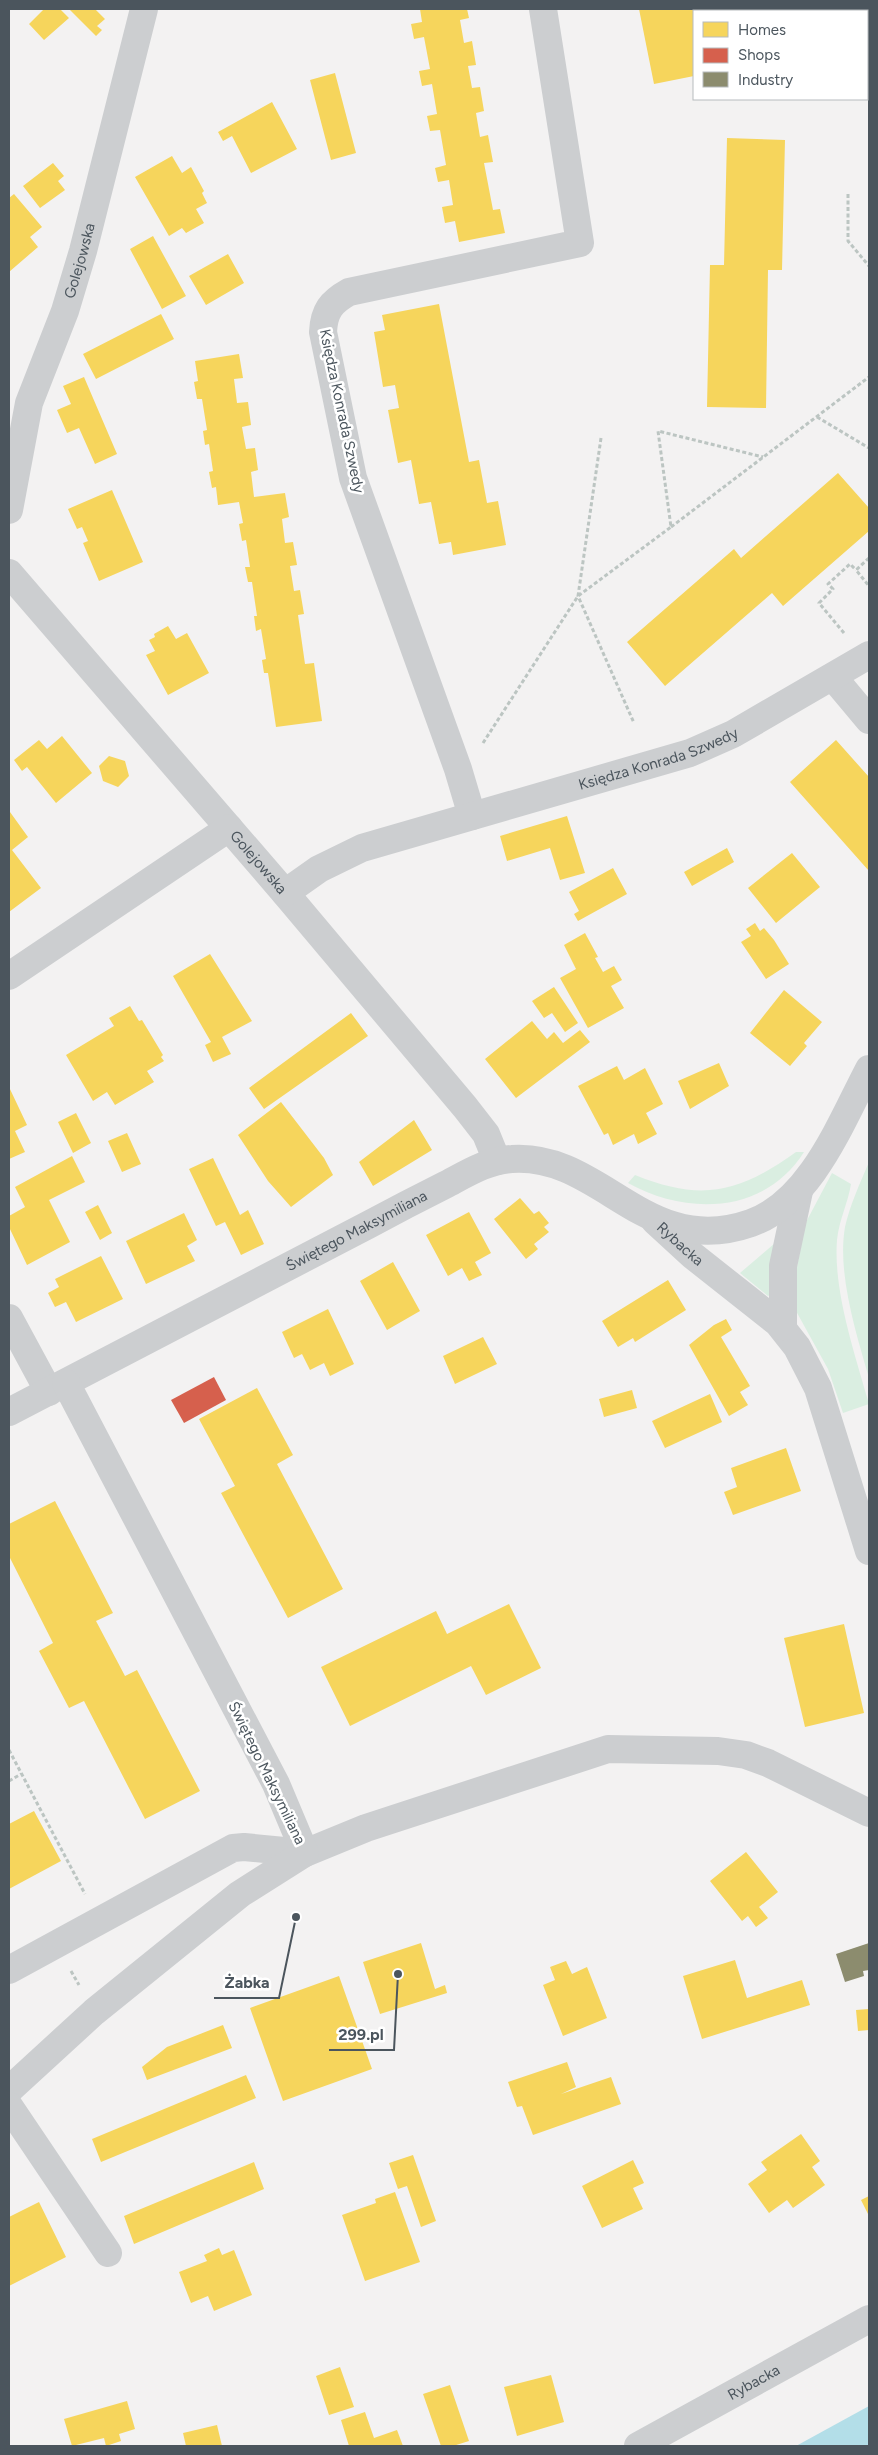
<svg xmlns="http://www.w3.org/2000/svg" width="878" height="2455" font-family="Figtree,sans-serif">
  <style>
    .green { fill: #daeee1 }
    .water { fill: #b3dee8 }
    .homes { fill: #f6d55c }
    .shops { fill: #d6604d }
    .industry { fill: #8c8c6e }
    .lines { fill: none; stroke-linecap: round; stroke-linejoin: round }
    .path { stroke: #bcc5c2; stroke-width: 3; stroke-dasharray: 4 2.5; stroke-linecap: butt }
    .minor { stroke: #ccced0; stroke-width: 28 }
    .labels { text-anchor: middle; stroke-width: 5; stroke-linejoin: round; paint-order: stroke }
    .street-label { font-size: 15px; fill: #4b555d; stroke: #fff }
    .leader { fill: none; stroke: #4b555d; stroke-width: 2 }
    .callout-dot { fill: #4b555d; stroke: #fff; stroke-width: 2 }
    .callout-label { font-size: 16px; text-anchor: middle; font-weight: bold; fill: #4b555d; stroke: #fff; stroke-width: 5; stroke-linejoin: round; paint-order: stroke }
  </style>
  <rect width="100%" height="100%" fill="#f3f2f2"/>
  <path class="green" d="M796,1152H804C765,1214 687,1216 628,1183L635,1175C702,1202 739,1193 796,1152Z
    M869,1162V1378C856,1333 837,1273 845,1227C850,1205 860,1183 869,1162Z
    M832,1173L851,1184C848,1203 839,1220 837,1240C833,1291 855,1354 869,1404L843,1413L828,1369L796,1311L793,1289L805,1224Z
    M775,1243L770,1295L768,1296L740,1273Z"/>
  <path class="water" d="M869,2406V2446H796Z"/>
  <path class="homes" d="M44,9H60L69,18L44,40L29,24Z
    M69,9H95L105,19L97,26L102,30L96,36Z
    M420,9H467L469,18L460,20L464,43L472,41L476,65L468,66L472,88L480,87L484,111L476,113L480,137L488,135L493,162L484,163L493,210L500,209L505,233L459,242L455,221L445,223L442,207L453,205L449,180L438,182L435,168L446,165L440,130L430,131L427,116L437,114L432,84L422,86L419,71L430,69L424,37L414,39L411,24L422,22Z
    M639,9H697L698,11H694V76L654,84Z
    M335,73L356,153L331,160L310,80Z
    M272,102L297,149L251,173L232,136L223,141L218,132Z
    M727,138L785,140L782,270H768L766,408L707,407L710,265H724Z
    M172,156L182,173L191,167L204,191L202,193L207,203L196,209L204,223L186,233L182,228L169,236L135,177Z
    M53,163L64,176L58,181L65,190L40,208L23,186Z
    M14,194L42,227L30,237L38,247L9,272V198Z
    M153,236L186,296L162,309L130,249Z
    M228,254L244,283L206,305L189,276Z
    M439,304L469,462L479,460L487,503L498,501L506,545L453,555L451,542L439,544L431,502L419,504L411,460L398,463L388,410L399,408L395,385L383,387L374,332L385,330L382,315Z
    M161,314L174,339L96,379L83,354Z
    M239,354L243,378L234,379L237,403L248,402L251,425L242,427L246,449L255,448L258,470L251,472L254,497L285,493L289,517L282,519L285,543L293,542L297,565L290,566L294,591L300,590L304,614L298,615L305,664L314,663L322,721L276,727L268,673H264L262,660L266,659L261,629L256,631L254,616H257L252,582H248L245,567H250L246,540L242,541L239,524L243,523L239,502L218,505L216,487L212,488L209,472L213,471L209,444L205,445L203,431L207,430L202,399H197L194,382L198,381L195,361Z
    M84,377L117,454L95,464L79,428L67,433L57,410L71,404L63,386Z
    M838,473L869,508V531L783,606L772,593L665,686L627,642L734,549L741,558Z
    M112,490L143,562L99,581L83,543L88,541L82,527L77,529L68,509Z
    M168,626L176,639L187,633L209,673L168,695L146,655L155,651L149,640L155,637L154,634Z
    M62,736L92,773L56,803L27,767L22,771L14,760L39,740L47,749Z
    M836,740L869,777V871L790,782Z
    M109,756L125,761L129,776L118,787L103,781L99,766Z
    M10,812L28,837L12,850L41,888L9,912Z
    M567,816L585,873L560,880L550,848L507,861L500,836Z
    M727,848L734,862L692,886L684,872Z
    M792,853L820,887L776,923L748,888Z
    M613,868L627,894L578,921L574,914L579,911L569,892Z
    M755,923L760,931L764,928L774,940L789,964L766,979L741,942L751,936L746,929Z
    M585,933L598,957L595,958L603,972L614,966L622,980L611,986L624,1008L588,1028L560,978L576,969L564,945Z
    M210,954L252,1021L222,1037L231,1054L213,1062L205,1045L211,1042L173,976Z
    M554,987L578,1023L565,1032L552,1013L544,1018L532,1001Z
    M784,990L822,1022L804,1043L807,1046L790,1066L750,1033Z
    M130,1006L139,1021L142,1020L163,1055L161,1057L164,1061L147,1071L154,1082L115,1105L107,1092L93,1101L66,1055L114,1026L109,1018Z
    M351,1013L368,1036L264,1109L249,1088Z
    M532,1021L547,1039L554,1032L563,1043L580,1030L590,1042L516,1098L485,1059Z
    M719,1063L729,1086L690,1109L678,1081Z
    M617,1066L624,1080L645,1068L663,1104L646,1113L657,1134L638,1144L634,1134L613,1145L608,1133L604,1135L578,1086Z
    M9,1087L27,1125L15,1131L25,1152L9,1159Z
    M281,1102L324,1158L333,1175L291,1207L268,1181L238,1135Z
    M76,1113L91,1143L73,1153L58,1122Z
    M414,1120L432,1150L373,1186L359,1162Z
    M127,1133L141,1164L122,1172L108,1141Z
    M72,1156L85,1182L49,1200L70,1242L27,1265L9,1227V1216L25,1207L15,1187Z
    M213,1158L240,1215L248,1210L264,1244L241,1255L225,1222L216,1226L189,1169Z
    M520,1198L534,1214L539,1211L549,1223L544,1227L549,1232L534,1244L538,1249L526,1259L494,1219Z
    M98,1205L112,1233L100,1240L85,1212Z
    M469,1212L491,1253L475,1262L482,1275L469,1281L462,1268L448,1276L426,1235Z
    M184,1213L197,1240L187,1246L195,1261L146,1284L126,1241Z
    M101,1256L123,1299L76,1322L66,1302L55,1307L48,1293L59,1287L55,1279Z
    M393,1262L420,1311L387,1330L360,1281Z
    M668,1280L686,1310L635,1342L633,1338L618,1347L602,1321Z
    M328,1309L354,1364L330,1376L324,1363L310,1370L302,1354L294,1358L282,1332Z
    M726,1319L732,1330L721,1337L750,1386L740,1392L748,1405L729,1416L689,1345L714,1325Z
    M483,1337L497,1364L455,1384L443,1356Z
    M257,1388L293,1455L277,1464L343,1589L288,1618L221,1493L235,1486L199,1419Z
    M632,1390L637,1408L604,1417L599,1399Z
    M710,1394L722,1422L665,1448L652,1421Z
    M786,1448L801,1491L733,1515L724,1492L737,1487L731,1468Z
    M55,1501L113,1613L96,1621L125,1676L137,1670L200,1791L145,1819L84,1701L69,1708L39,1651L53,1643L9,1556V1524Z
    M509,1604L541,1668L486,1695L471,1666L350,1726L321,1667L436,1611L447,1634Z
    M844,1624L864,1713L805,1727L784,1638Z
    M34,1811L61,1861L9,1889V1824Z
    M746,1852L778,1892L759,1907L768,1918L756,1927L748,1916L742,1921L710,1881Z
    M421,1943L435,1989L445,1985L447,1993L380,2014L363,1962Z
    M735,1960L747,1998L802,1980L810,2005L702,2039L683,1976Z
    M566,1961L572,1974L587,1967L607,2018L563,2036L543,1985L555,1980L550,1967Z
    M339,1976L372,2069L283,2101L250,2008Z
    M869,2009V2030L858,2031L856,2010Z
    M223,2025L232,2048L147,2080L142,2067L167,2047Z
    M567,2062L576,2087L561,2094L611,2077L621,2104L533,2135L522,2106L517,2107L508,2082Z
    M246,2075L256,2098L101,2162L92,2139Z
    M801,2134L820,2161L812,2167L825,2185L793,2208L787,2200L769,2213L748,2184L767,2170L761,2162Z
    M413,2155L436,2221L421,2227L407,2186L398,2189L389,2163Z
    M633,2160L644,2183L633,2188L643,2209L602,2228L582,2186Z
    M254,2162L264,2189L134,2244L124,2216Z
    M395,2192L420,2262L365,2281L342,2215L376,2203L375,2199Z
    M869,2196V2216L861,2200Z
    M39,2202L66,2257L9,2286V2217Z
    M219,2248L222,2255L234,2250L252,2295L214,2311L208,2296L191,2303L179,2272L207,2261L204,2255Z
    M340,2367L354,2407L329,2415L316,2376Z
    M551,2375L564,2422L517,2436L504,2387Z
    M450,2385L469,2441L453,2446H441L423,2394Z
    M127,2401L135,2429L119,2434L121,2441L106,2446L104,2438L72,2446L64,2419Z
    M365,2412L374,2438L397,2430L403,2446H349L341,2420Z
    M217,2425L222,2446H186L183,2433Z"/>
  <path class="shops" d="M214,1377L226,1400L184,1423L171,1400Z"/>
  <path class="industry" d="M869,1943V1970L863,1971L864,1976L845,1982L836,1954Z"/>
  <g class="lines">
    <path class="path" d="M848,194V241L869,266
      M817,417L869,448
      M601,438L578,596L634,723
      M671,527L869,377
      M869,558L856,570L869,586
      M844,633L819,603L833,589L828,584L850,564L856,570
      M483,743L578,596L671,527L658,431L763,457
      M9,1750L85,1894
      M9,1781L21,1774
      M71,1971L79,1985"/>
    <g class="minor">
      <path id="s1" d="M9,510L29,403L65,311L83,251L144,9"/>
      <path id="s2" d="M9,573L285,893L465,1107L486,1134L497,1161"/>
      <path d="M833,677L869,720"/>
      <path d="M472,816L458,769L353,478L323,332C324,311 331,302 349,292L580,243L543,9"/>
      <path id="s3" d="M285,893L319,869L362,848L690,753L733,734L869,655"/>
      <path d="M9,976L229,828"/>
      <path id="s4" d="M655,1221L692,1255L778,1323L797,1347L818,1388L869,1551"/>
      <path d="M9,1318L49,1392"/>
      <path d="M783,1327V1266L799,1191"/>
      <path id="s5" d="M9,1412C129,1350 248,1287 368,1225C394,1211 419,1198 445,1185C466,1174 488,1160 512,1159C602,1153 646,1260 751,1223C811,1202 841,1122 869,1069"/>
      <path d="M9,1970L233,1848L244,1847L305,1853L366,1828L608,1749L718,1751L746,1755L768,1763L869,1813"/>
      <path d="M9,2090L94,2012L240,1894L305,1853L276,1784L66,1383"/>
      <path d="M9,2106L108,2253"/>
      <path id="s6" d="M638,2446L869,2319"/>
    </g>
  </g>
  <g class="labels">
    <g class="street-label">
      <text dy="5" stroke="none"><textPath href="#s1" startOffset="260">Golejowska</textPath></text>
      <text transform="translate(342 411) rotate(78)" y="5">Księdza Konrada Szwedy</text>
      <text dy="5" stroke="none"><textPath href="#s3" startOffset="399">Księdza Konrada Szwedy</textPath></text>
      <text dy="5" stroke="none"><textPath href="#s2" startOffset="382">Golejowska</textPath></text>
      <text dy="5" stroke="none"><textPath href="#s5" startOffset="392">Świętego Maksymiliana</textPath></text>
      <text dy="5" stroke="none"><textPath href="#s4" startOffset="34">Rybacka</textPath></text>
      <text transform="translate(267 1773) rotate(64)" y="5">Świętego Maksymiliana</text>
      <text dy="5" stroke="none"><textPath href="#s6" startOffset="132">Rybacka</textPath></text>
    </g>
  </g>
  <path class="leader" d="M296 1917L279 1998H214M398 1974L394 2050H329"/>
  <g class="callout-dot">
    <circle cx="296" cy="1917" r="5"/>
    <circle cx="398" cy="1974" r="5"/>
  </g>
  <g class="callout-label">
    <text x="247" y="1988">Żabka</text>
    <text x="361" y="2040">299.pl</text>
  </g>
  <rect width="878" height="2455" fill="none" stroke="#4b555d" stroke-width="20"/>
  <rect x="693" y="10" width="175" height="90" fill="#ffffff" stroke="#b7bbbe"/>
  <rect x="703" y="22" width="25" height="15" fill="#f6d55c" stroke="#b7bbbe"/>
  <text x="738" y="35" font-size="15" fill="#4b555d">Homes</text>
  <rect x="703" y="48" width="25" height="15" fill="#d6604d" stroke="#b7bbbe"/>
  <text x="738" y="60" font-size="15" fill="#4b555d">Shops</text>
  <rect x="703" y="72" width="25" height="15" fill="#8c8c6e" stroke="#b7bbbe"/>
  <text x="738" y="85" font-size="15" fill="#4b555d">Industry</text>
</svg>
